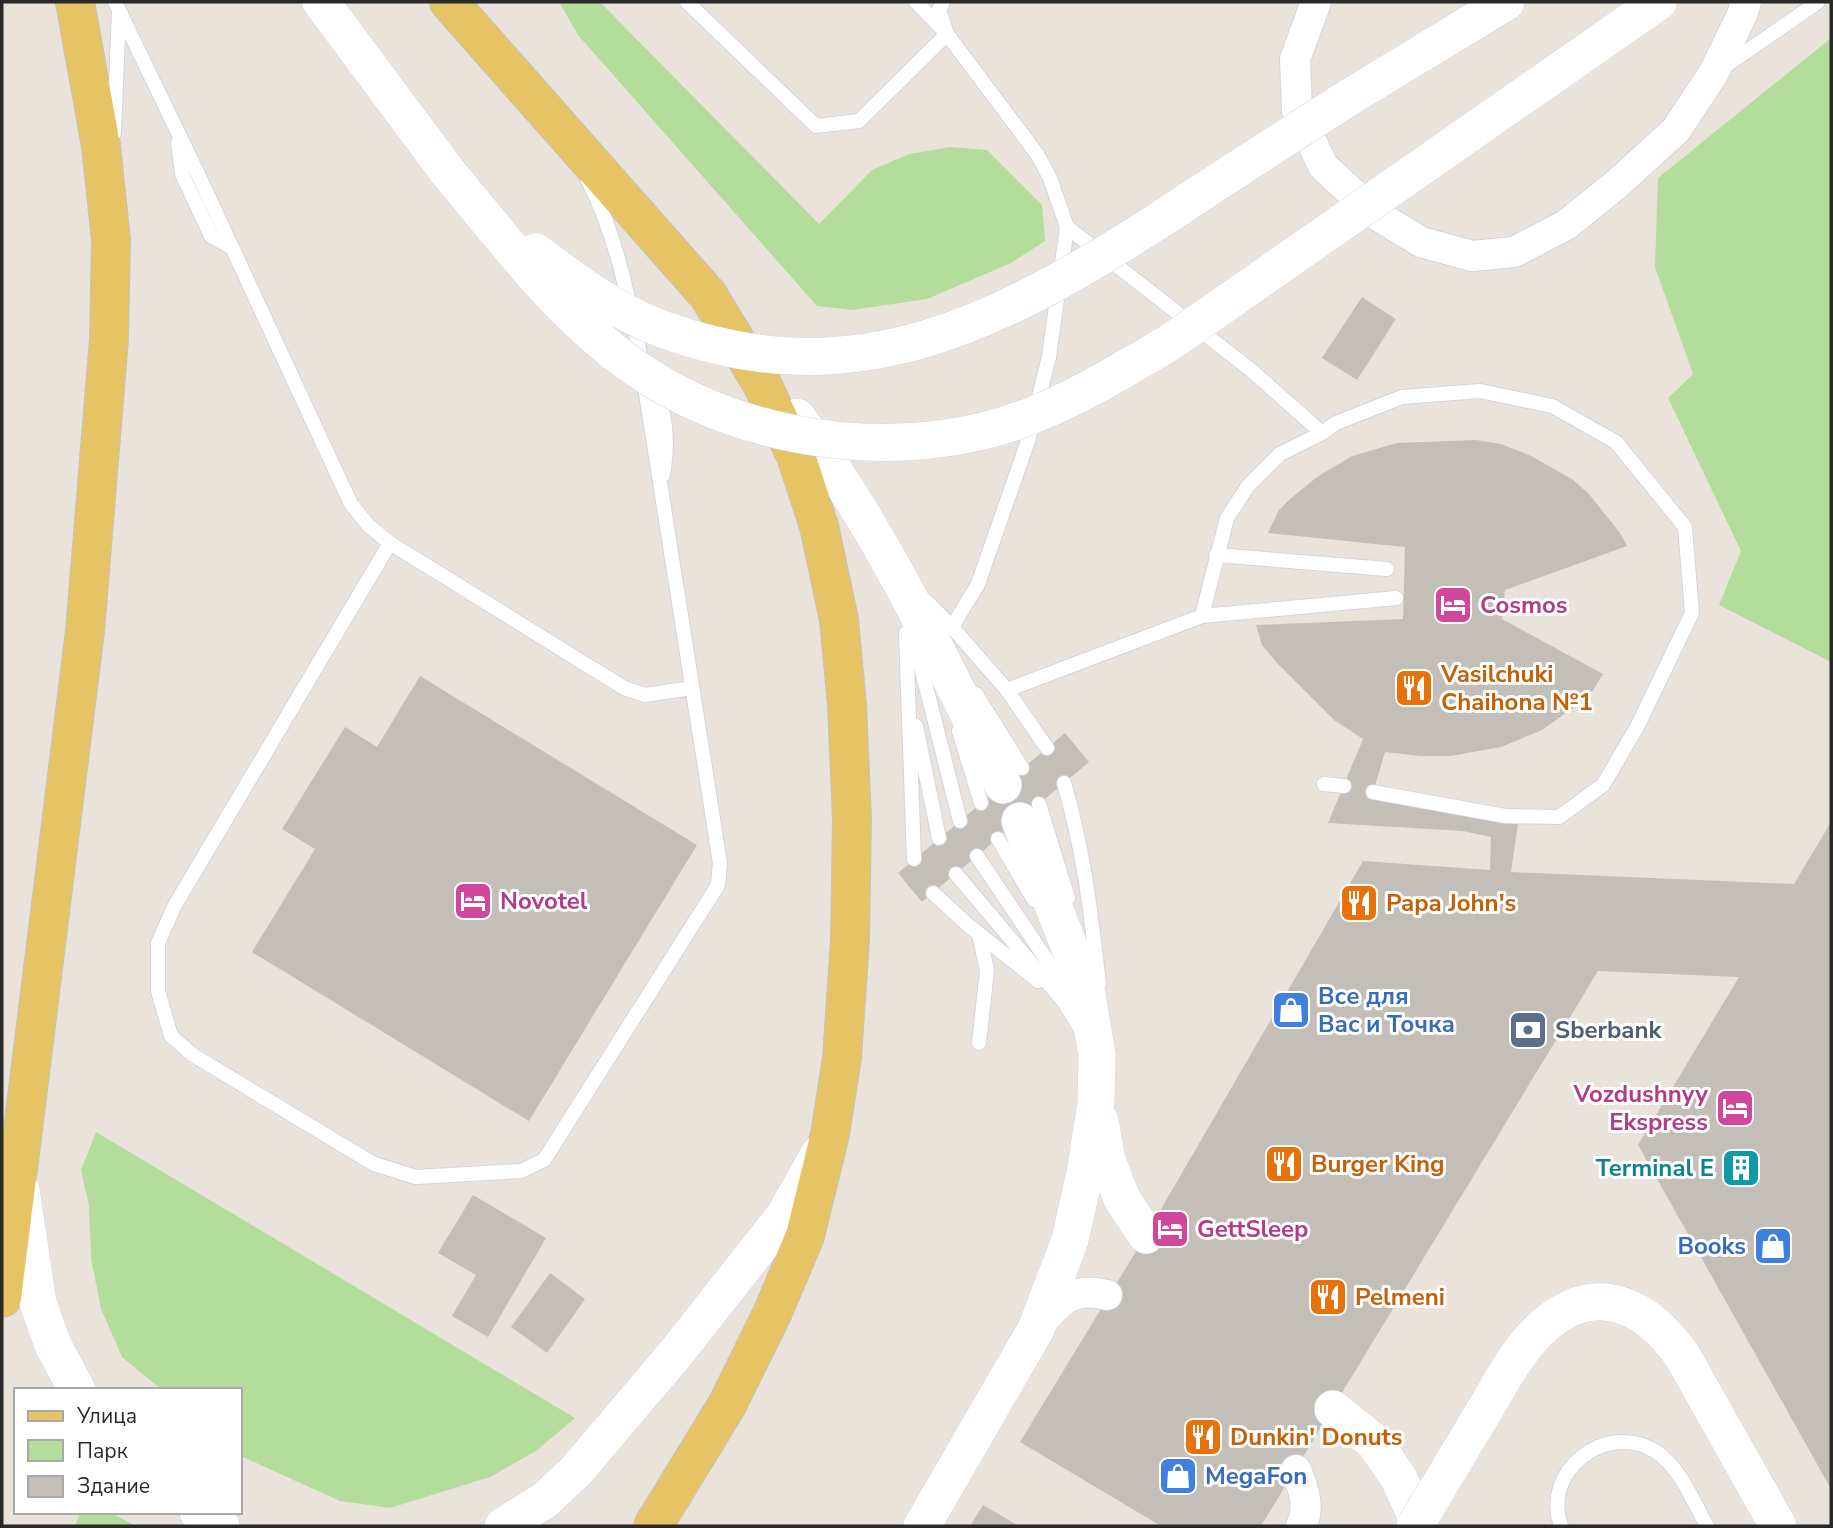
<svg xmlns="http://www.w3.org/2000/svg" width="1833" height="1528" font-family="'Nunito Sans',sans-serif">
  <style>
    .green { fill: #b4dd9b }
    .building { fill: #c3beb7 }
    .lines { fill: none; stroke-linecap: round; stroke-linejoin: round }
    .minor-tunnel { stroke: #c3beb7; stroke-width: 30; stroke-dasharray: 30 15; stroke-linecap: butt }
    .tertiary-tunnel { stroke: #c3beb7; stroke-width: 37; stroke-dasharray: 37 18; stroke-linecap: butt }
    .service-casing { stroke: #d1d4e1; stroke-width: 16 }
    .minor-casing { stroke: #d1d4e1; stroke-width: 32 }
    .tertiary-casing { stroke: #d1d4e1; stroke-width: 38 }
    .primary-casing { stroke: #c3c3c3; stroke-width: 40 }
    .service { stroke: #fff; stroke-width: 14 }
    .minor { stroke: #fff; stroke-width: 30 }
    .tertiary { stroke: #fff; stroke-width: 37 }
    .primary { stroke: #e6c364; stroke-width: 38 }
    .tertiary-bridge-casing { stroke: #d1d4e1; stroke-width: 38; stroke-linecap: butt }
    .tertiary-bridge { stroke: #fff; stroke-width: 37 }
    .labels { text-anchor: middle; stroke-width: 6; stroke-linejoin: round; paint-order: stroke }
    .hotel-label { font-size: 24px; font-weight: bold; fill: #b23c85; stroke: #fff; text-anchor: start }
    .food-label { font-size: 24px; font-weight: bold; fill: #c56008; stroke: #fff; text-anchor: start }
    .shop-label { font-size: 24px; font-weight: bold; fill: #366cbe; stroke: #fff; text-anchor: start }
    .service-label { font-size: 24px; font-weight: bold; fill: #4e5e75; stroke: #fff; text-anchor: start }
    .culture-label { font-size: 24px; font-weight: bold; fill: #0d838f; stroke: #fff; text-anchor: end }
  </style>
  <rect width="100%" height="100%" fill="#eae3db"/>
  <path class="green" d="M559,2H600L819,224L872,170L909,154L950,147L987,150L1042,205L1045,241L1011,263L927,299L852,310L817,306L578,35Z
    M1831,38V662L1719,605L1741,551L1668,398L1693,374L1655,267L1658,178Z
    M96,1132L575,1418L536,1451L490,1477L390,1508L340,1501L243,1457L240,1454V1390H162L122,1357L101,1309L91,1258L89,1206L81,1170Z
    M80,1512H109L136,1526H75Z"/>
  <path class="building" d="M1362,297L1396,319L1357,380L1322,358Z
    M1476,440L1501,444L1529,455L1572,479L1589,494L1620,533L1627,546L1505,590L1502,619L1603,674L1593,690L1581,702L1542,730L1501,747L1451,756H1420L1385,752L1371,799L1518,824L1511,872L1794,884L1831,822V1489L1638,1145L1739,977L1598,971L1261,1526H1161L1020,1442L1146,1235L1363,861L1490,870L1491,837L1463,831L1328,823L1363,739L1334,720L1277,663L1262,645L1256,625L1403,619L1405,547L1268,533L1279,510L1290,499L1317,477L1352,456L1397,443Z
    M420,676L697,845L529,1121L252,952L315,849L282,829L345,727L377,747Z
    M1065,733L1089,762L922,902L898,873Z
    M473,1195L546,1238L488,1337L452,1316L476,1275L438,1253Z
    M550,1273L585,1299L547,1353L511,1327Z
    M983,1505L1019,1526H970Z"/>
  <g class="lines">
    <path class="minor-tunnel" d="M1107,1295L1269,1443L1296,1470"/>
    <path class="tertiary-tunnel" d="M1146,1235L1333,1409"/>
    <defs>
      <path id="service" d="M115,2L198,174L351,504L369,526L390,543L624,688L645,695L692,688
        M687,2L816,126L859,121L947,34L916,2
        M943,2L939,10L947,34L1037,154L1050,178L1067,227
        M1724,67L1818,2
        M114,133L119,10
        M178,143L182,174L211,236L232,248
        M655,389C667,416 668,447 663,475
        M390,543L175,905L158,943V991L171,1036L193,1055L374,1164L416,1177L521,1171L544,1160L718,885L720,863L639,349C627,291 615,233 588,180
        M1216,555L1387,569
        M927,602L952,627L1007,690L1047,748
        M1202,616L1227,518L1248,486L1280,454L1322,433L1336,423L1402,397L1480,391L1552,406L1616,442L1685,527L1692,613L1637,727L1603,785L1559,817L1505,816L1373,792
        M952,627L978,584L1028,441L1049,357L1067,227L1251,370L1322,433
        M906,633L914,859
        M913,635L960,821
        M1007,690L1202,616L1396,598
        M976,694L1022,768
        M916,726L939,838
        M959,731L981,803
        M1064,783C1084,851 1091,913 1099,984
        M1324,784L1344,786
        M1039,804L1068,898
        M998,839L1034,900
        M977,856L1075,1002
        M956,874L1064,1002L1081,1030
        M933,893L968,925L1038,981
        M979,934L987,970L979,1043
        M1561,1526C1541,1471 1606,1421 1655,1451C1680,1467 1693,1501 1707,1526"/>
      <path id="minor" d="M1316,2L1295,59L1297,111L1323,166L1375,214L1421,242L1472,256L1514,252L1566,225L1618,183L1676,130L1713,74L1742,15L1746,2
        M1038,1326C1060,1301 1072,1286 1107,1295
        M1296,1470C1303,1487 1311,1508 1301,1526"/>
      <path id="tertiary" d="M321,2L447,171
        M1348,98L1506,2
        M797,417C883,534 940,656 1003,785
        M1100,1121L1107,1160L1122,1199L1146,1235
        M21,1190L38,1303L53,1345L77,1390
        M1683,1357L1778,1526
        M1333,1409L1374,1442L1398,1477L1421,1526
        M198,1512L221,1526
        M503,1526L545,1500L576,1471L676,1353L784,1216L819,1154
        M922,1526L1036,1329L1070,1240L1085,1173L1096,1103L1097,1055L1086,989L1020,821"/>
      <path id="primary" d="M449,2L708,295L762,384L796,456L819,526L839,620L847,705L852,819L850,940L842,1058L830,1134L805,1236L772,1314L727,1405L653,1526
        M2,1298L85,631L109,339L111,240L101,146L75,2"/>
    </defs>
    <use href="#service" class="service-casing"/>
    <use href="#minor" class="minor-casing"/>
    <use href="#tertiary" class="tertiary-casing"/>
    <use href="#primary" class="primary-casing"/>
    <use href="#service" class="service"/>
    <use href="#minor" class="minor"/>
    <use href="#tertiary" class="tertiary"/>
    <use href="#primary" class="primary"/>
    <defs>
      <path id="tertiary-bridge" d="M447,171C507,243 566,323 646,375C756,447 917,464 1038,413C1084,394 1126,368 1169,343L1658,2
        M536,252C575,281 615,312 662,329C857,401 1004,320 1166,216C1226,176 1287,137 1348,98
        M1415,1526C1436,1491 1457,1456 1478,1421C1495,1394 1509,1364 1530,1340C1583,1279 1641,1296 1683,1357"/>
    </defs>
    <use href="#tertiary-bridge" class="tertiary-bridge-casing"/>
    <use href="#tertiary-bridge" class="tertiary-bridge"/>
  </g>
  <defs>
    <symbol id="hotel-square" viewBox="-11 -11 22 22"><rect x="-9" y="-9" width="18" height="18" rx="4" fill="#d1479c" stroke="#fff"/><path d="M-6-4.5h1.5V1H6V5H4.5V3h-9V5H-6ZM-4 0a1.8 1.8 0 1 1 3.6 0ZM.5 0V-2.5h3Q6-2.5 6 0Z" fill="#fff"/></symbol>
    <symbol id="restaurant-square" viewBox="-11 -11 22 22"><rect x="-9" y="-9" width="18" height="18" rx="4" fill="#e8710a" stroke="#fff"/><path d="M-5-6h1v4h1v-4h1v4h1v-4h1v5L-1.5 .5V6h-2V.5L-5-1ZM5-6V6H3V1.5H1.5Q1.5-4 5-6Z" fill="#fff"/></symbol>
    <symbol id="shop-square" viewBox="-11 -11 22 22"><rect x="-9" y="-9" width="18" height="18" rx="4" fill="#3f7fe0" stroke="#fff"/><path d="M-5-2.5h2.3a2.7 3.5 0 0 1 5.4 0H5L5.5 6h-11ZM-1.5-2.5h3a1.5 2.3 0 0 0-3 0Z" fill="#fff"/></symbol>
    <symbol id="bank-square" viewBox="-11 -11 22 22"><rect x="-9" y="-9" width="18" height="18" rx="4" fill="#5c6f8a" stroke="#fff"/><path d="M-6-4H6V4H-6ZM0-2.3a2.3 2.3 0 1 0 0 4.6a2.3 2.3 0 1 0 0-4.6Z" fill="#fff"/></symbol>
    <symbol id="building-square" viewBox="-11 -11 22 22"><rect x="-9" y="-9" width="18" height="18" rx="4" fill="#0f9aa8" stroke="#fff"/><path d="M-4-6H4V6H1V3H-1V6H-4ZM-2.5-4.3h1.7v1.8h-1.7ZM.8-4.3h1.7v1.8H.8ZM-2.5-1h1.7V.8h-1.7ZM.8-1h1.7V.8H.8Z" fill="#fff"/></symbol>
  </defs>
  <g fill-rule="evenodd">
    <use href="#hotel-square" x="1431" y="583" width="44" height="44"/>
    <use href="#restaurant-square" x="1392" y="666" width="44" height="44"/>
    <use href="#hotel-square" x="451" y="879" width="44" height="44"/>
    <use href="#restaurant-square" x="1337" y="881" width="44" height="44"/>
    <use href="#shop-square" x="1269" y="988" width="44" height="44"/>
    <use href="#bank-square" x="1506" y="1008" width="44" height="44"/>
    <use href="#hotel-square" x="1713" y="1086" width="44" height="44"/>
    <use href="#restaurant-square" x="1262" y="1142" width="44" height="44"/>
    <use href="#building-square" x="1719" y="1146" width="44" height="44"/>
    <use href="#hotel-square" x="1148" y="1207" width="44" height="44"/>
    <use href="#shop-square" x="1751" y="1224" width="44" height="44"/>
    <use href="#restaurant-square" x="1306" y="1275" width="44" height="44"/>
    <use href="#restaurant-square" x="1181" y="1415" width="44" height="44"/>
    <use href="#shop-square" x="1156" y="1454" width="44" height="44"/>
  </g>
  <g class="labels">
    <g class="hotel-label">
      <text x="1480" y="613">Cosmos</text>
      <text x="500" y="909">Novotel</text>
      <text x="1708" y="1102" text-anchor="end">Vozdushnyy<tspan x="1708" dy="28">Ekspress</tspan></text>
      <text x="1197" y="1237">GettSleep</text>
    </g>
    <g class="food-label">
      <text x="1441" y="682">Vasilchuki<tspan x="1441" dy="28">Chaihona №1</tspan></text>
      <text x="1386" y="911">Papa John's</text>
      <text x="1311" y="1172">Burger King</text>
      <text x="1355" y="1305">Pelmeni</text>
      <text x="1230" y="1445">Dunkin' Donuts</text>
    </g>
    <g class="shop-label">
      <text x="1318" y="1004">Все для<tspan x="1318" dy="28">Вас и Точка</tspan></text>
      <text x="1746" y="1254" text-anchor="end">Books</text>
      <text x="1205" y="1484">MegaFon</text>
    </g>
    <g class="service-label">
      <text x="1555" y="1038">Sberbank</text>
    </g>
    <g class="culture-label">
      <text x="1714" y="1176">Terminal E</text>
    </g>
  </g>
  <rect width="1833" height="1528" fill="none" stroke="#292929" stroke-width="7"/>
  <rect x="14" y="1388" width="228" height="126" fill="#ffffff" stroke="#a9a9a9" stroke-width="2"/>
  <rect x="28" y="1411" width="35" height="10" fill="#e6c364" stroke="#a9a9a9" stroke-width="2"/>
  <text x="77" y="1423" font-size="21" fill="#292929">Улица</text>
  <rect x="28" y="1440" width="35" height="21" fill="#b4dd9b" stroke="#a9a9a9" stroke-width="2"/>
  <text x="77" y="1458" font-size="21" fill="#292929">Парк</text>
  <rect x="28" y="1476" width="35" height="21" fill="#c3beb7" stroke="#a9a9a9" stroke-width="2"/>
  <text x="77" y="1493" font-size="21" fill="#292929">Здание</text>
</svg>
